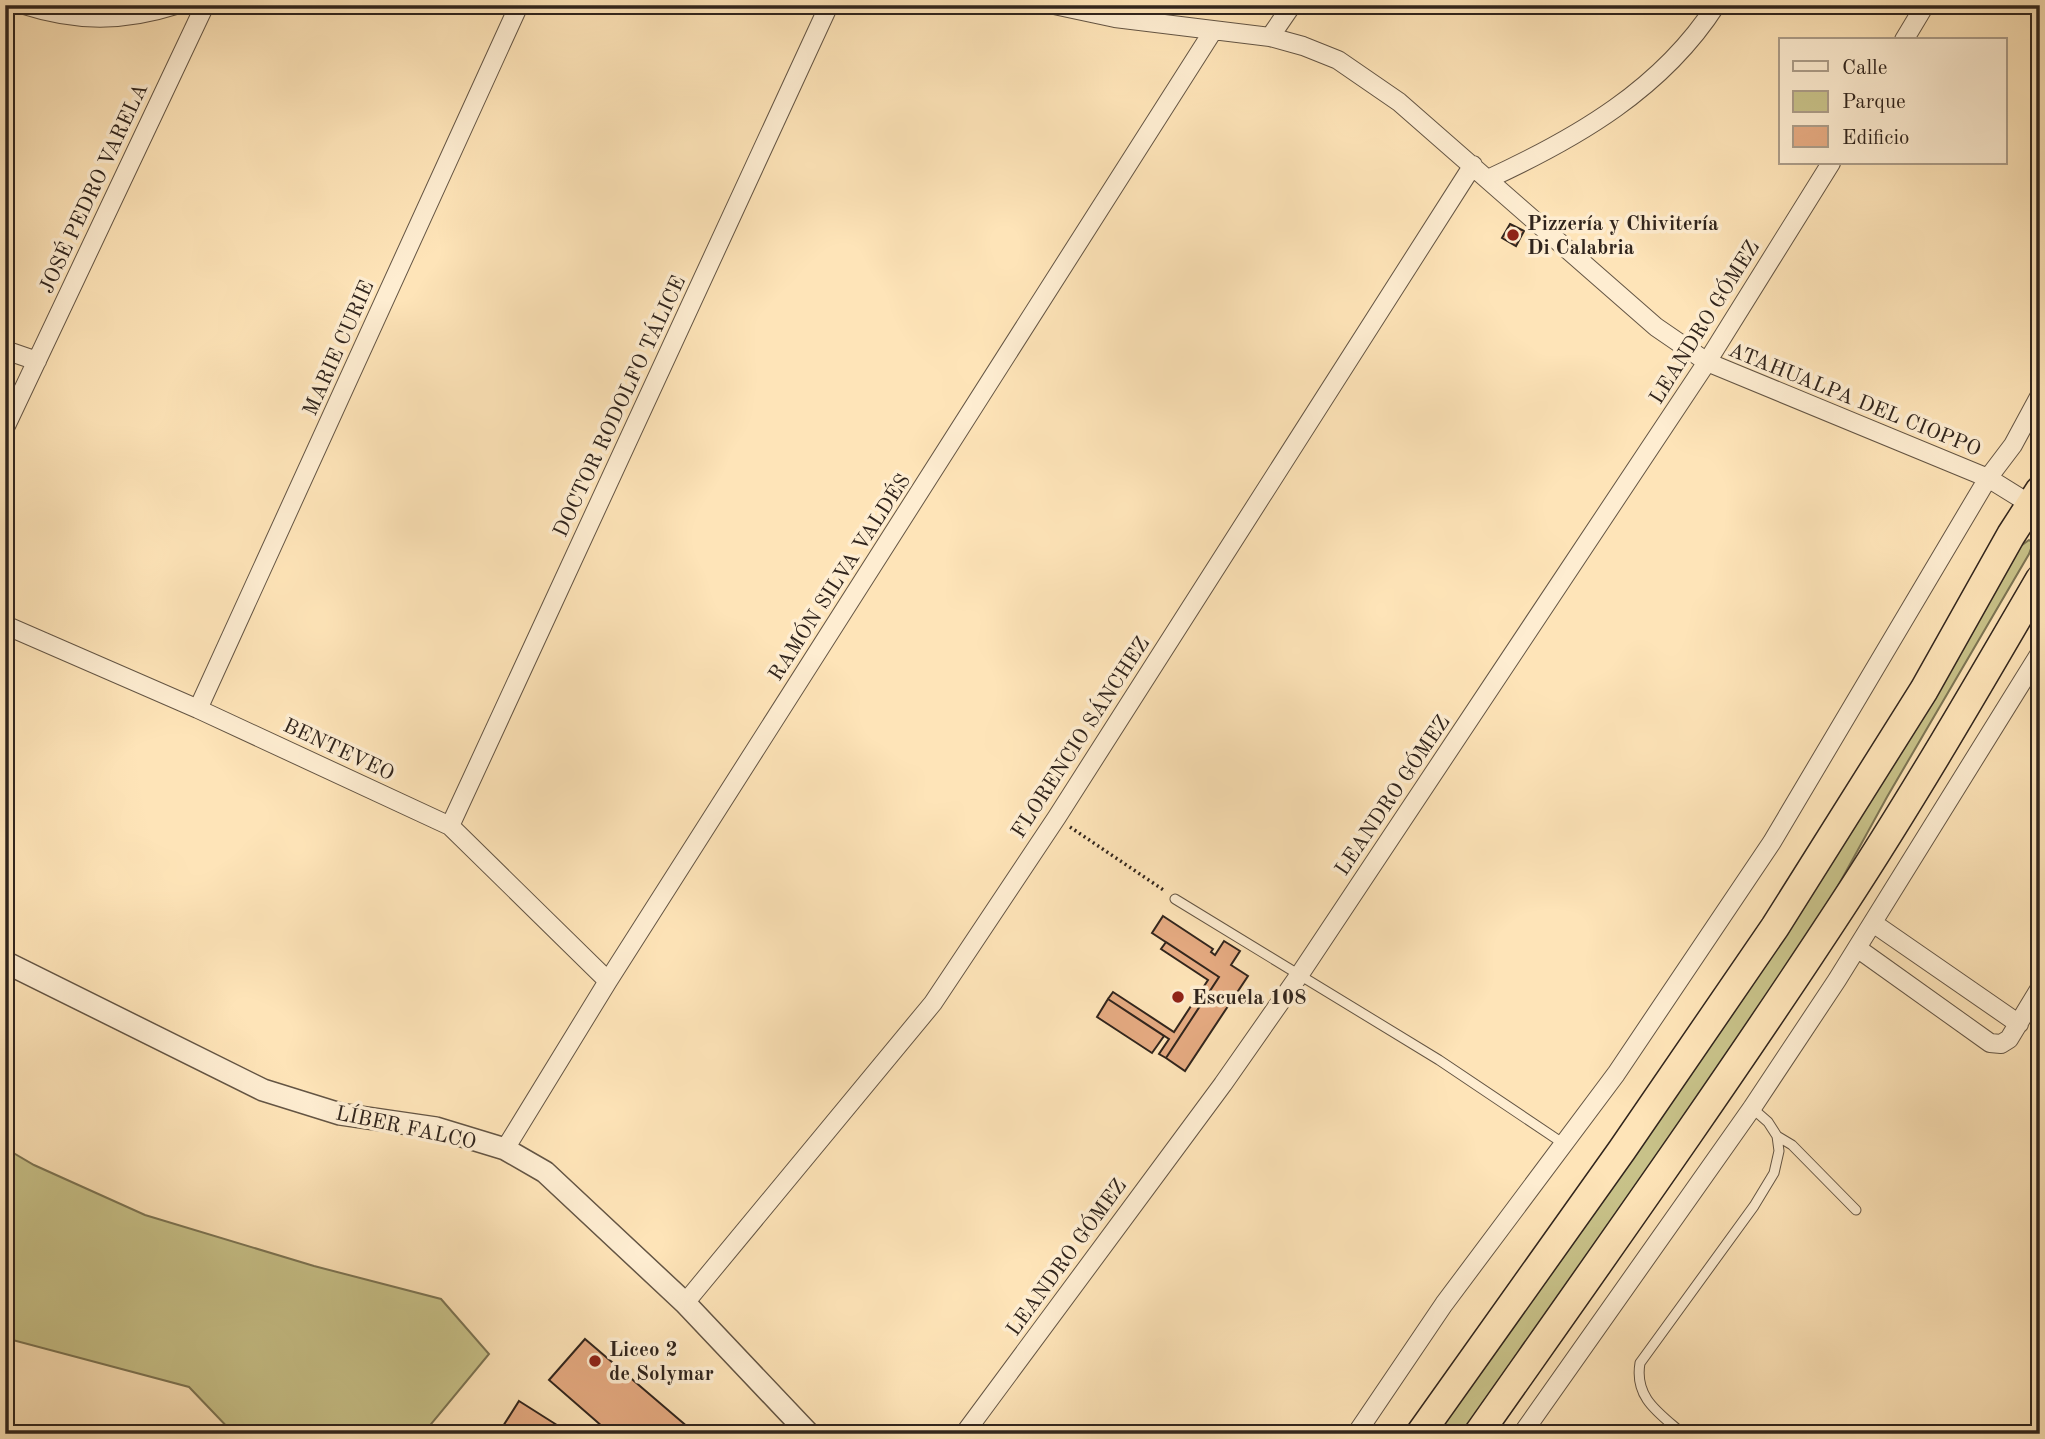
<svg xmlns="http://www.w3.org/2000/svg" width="2045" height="1439" font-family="'Old Standard TT',serif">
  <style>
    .green { fill: #c8c289; stroke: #7c7453; stroke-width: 2 }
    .building { fill: #e6ab82; stroke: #31251d; stroke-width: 2 }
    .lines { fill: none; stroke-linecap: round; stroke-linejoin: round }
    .service-casing { stroke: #645544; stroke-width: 11 }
    .minor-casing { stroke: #645544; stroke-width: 20 }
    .tertiary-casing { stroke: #645544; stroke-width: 24 }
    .trunk-casing { stroke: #31251d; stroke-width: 31 }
    .path { stroke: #31251d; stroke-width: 3.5; stroke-dasharray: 2 3.5; stroke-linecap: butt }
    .service { stroke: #feedd1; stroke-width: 9 }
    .minor { stroke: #feedd1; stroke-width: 18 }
    .tertiary { stroke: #feedd1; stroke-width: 21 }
    .trunk { stroke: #fee4b8; stroke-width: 28 }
    .poi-dot { fill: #8f2418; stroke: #feedd1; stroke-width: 2.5 }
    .labels { text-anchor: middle; stroke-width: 7; stroke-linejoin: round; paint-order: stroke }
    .street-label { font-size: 21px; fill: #31251d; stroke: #feedd1 }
    .poi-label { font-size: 21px; font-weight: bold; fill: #31251d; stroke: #feedd1; text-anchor: start }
  </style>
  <rect width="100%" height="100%" fill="#fee4b8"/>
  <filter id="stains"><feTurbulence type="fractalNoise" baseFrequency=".00286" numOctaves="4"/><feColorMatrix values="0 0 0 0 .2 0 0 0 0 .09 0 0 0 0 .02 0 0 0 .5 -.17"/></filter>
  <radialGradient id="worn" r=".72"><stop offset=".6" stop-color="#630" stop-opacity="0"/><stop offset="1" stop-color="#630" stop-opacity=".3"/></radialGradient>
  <path class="green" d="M2029,540L2033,543L2029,554L1887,797L1810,937L1463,1434H1435L2018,548Z
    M5,1148L34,1165L145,1215L314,1266L441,1299L489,1354L431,1424L443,1434H234L189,1387L5,1338Z"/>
  <path class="building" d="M1510,224L1524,231L1516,246L1502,238Z
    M1163,916L1213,949L1211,952L1215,955L1224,941L1240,951L1231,965L1248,976L1185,1071L1166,1058L1219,977L1152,933Z
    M1166,942L1219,977L1166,1058L1159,1054L1169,1039L1108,999L1113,992L1174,1032L1208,980L1161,949Z
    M1108,999L1164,1036L1152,1053L1097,1017Z
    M585,1339L696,1434H611L549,1380Z
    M519,1401L568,1432L567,1434H498Z"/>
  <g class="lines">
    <defs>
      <path id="service" d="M1175,899L1439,1060L1564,1144
        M1777,1136L1792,1145L1856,1210
        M1683,1434C1659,1413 1634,1398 1640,1363L1754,1206L1774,1173L1779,1151L1777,1136L1768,1122L1752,1108"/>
      <path id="minor" d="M24,5C77,22 123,22 176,5
        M1054,5L1115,18L1270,37L1303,46L1338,60L1399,102L1656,327L1707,362L1988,478L2038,509
        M1270,37L1292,5
        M1904,40L1925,5
        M1488,179C1577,138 1662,89 1716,5
        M5,350L37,361
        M5,428L205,5
        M5,625L198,709L450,826L608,981
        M198,709L519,5
        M450,826L829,5
        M1873,923L2019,1024
        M1857,948L1990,1043L2001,1044L2009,1039L2040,988
        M505,1149L608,981L1213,31
        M685,1303L933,1003L1057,817L1473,165
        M964,1434L1223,1084L1300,974L1707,362L1831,163
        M1356,1434L1444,1304L1616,1074L1772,842L1988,478L2013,445L2040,395
        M1522,1434L1752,1108L1837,980L2040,653"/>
      <path id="tertiary" d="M5,962L263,1090L340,1114L436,1128L505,1149L545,1172L685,1303L809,1434"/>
      <path id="trunk" d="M1420,1434L1622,1150L1775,927L1924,690L2011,535L2040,490
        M1478,1434C1601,1259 1725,1085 1842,906C1912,799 1976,689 2040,579"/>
    </defs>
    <use href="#service" class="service-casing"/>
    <use href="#minor" class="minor-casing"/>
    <use href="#tertiary" class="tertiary-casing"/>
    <use href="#trunk" class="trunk-casing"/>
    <path class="path" d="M1070,827L1165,891"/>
    <use href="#service" class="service"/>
    <use href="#minor" class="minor"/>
    <use href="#tertiary" class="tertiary"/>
    <use href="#trunk" class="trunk"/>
  </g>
  <g class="poi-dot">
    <circle cx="1513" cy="235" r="7"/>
    <circle cx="1178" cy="997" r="7"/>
    <circle cx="595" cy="1361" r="7"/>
  </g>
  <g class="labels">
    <g class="street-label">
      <text transform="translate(93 188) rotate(-65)" y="7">JOSÉ PEDRO VARELA</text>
      <text transform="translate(1704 322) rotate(-58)" y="7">LEANDRO GÓMEZ</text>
      <text transform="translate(338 348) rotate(-66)" y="7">MARIE CURIE</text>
      <text transform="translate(1855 399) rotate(22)" y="7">ATAHUALPA DEL CIOPPO</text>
      <text transform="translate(619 406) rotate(-65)" y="7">DOCTOR RODOLFO TÁLICE</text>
      <text transform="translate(839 577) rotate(-57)" y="7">RAMÓN SILVA VALDÉS</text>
      <text transform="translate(1080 737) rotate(-57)" y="7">FLORENCIO SÁNCHEZ</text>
      <text transform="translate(339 749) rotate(25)" y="7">BENTEVEO</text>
      <text transform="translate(1392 795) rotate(-56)" y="7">LEANDRO GÓMEZ</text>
      <text transform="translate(406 1127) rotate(12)" y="7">LÍBER FALCO</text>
      <text transform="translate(1066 1257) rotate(-54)" y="7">LEANDRO GÓMEZ</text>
    </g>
    <g class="poi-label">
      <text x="1527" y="230">Pizzería y Chivitería<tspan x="1527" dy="24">Di Calabria</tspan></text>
      <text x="1192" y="1004">Escuela 108</text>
      <text x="609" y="1356">Liceo 2<tspan x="609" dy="24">de Solymar</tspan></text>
    </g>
  </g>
  <rect width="2045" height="1439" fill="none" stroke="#fee4b8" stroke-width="28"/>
  <rect x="7" y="7" width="2031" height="1425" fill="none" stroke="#31251d" stroke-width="3.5"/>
  <rect x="14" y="14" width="2017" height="1411" fill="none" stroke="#31251d" stroke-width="2"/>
  <rect x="1779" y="38" width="228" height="126" fill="#feedd1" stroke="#ac9d89" stroke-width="2"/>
  <rect x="1793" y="61" width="35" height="10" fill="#feedd1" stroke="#ac9d89" stroke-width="2"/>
  <text x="1842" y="74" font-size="21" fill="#31251d">Calle</text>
  <rect x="1793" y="91" width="35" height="21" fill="#c8c289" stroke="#ac9d89" stroke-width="2"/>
  <text x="1842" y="108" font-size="21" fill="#31251d">Parque</text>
  <rect x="1793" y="126" width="35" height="21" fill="#e6ab82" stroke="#ac9d89" stroke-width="2"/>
  <text x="1842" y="144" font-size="21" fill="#31251d">Edificio</text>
  <rect width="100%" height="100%" filter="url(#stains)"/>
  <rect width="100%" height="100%" fill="url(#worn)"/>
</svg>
